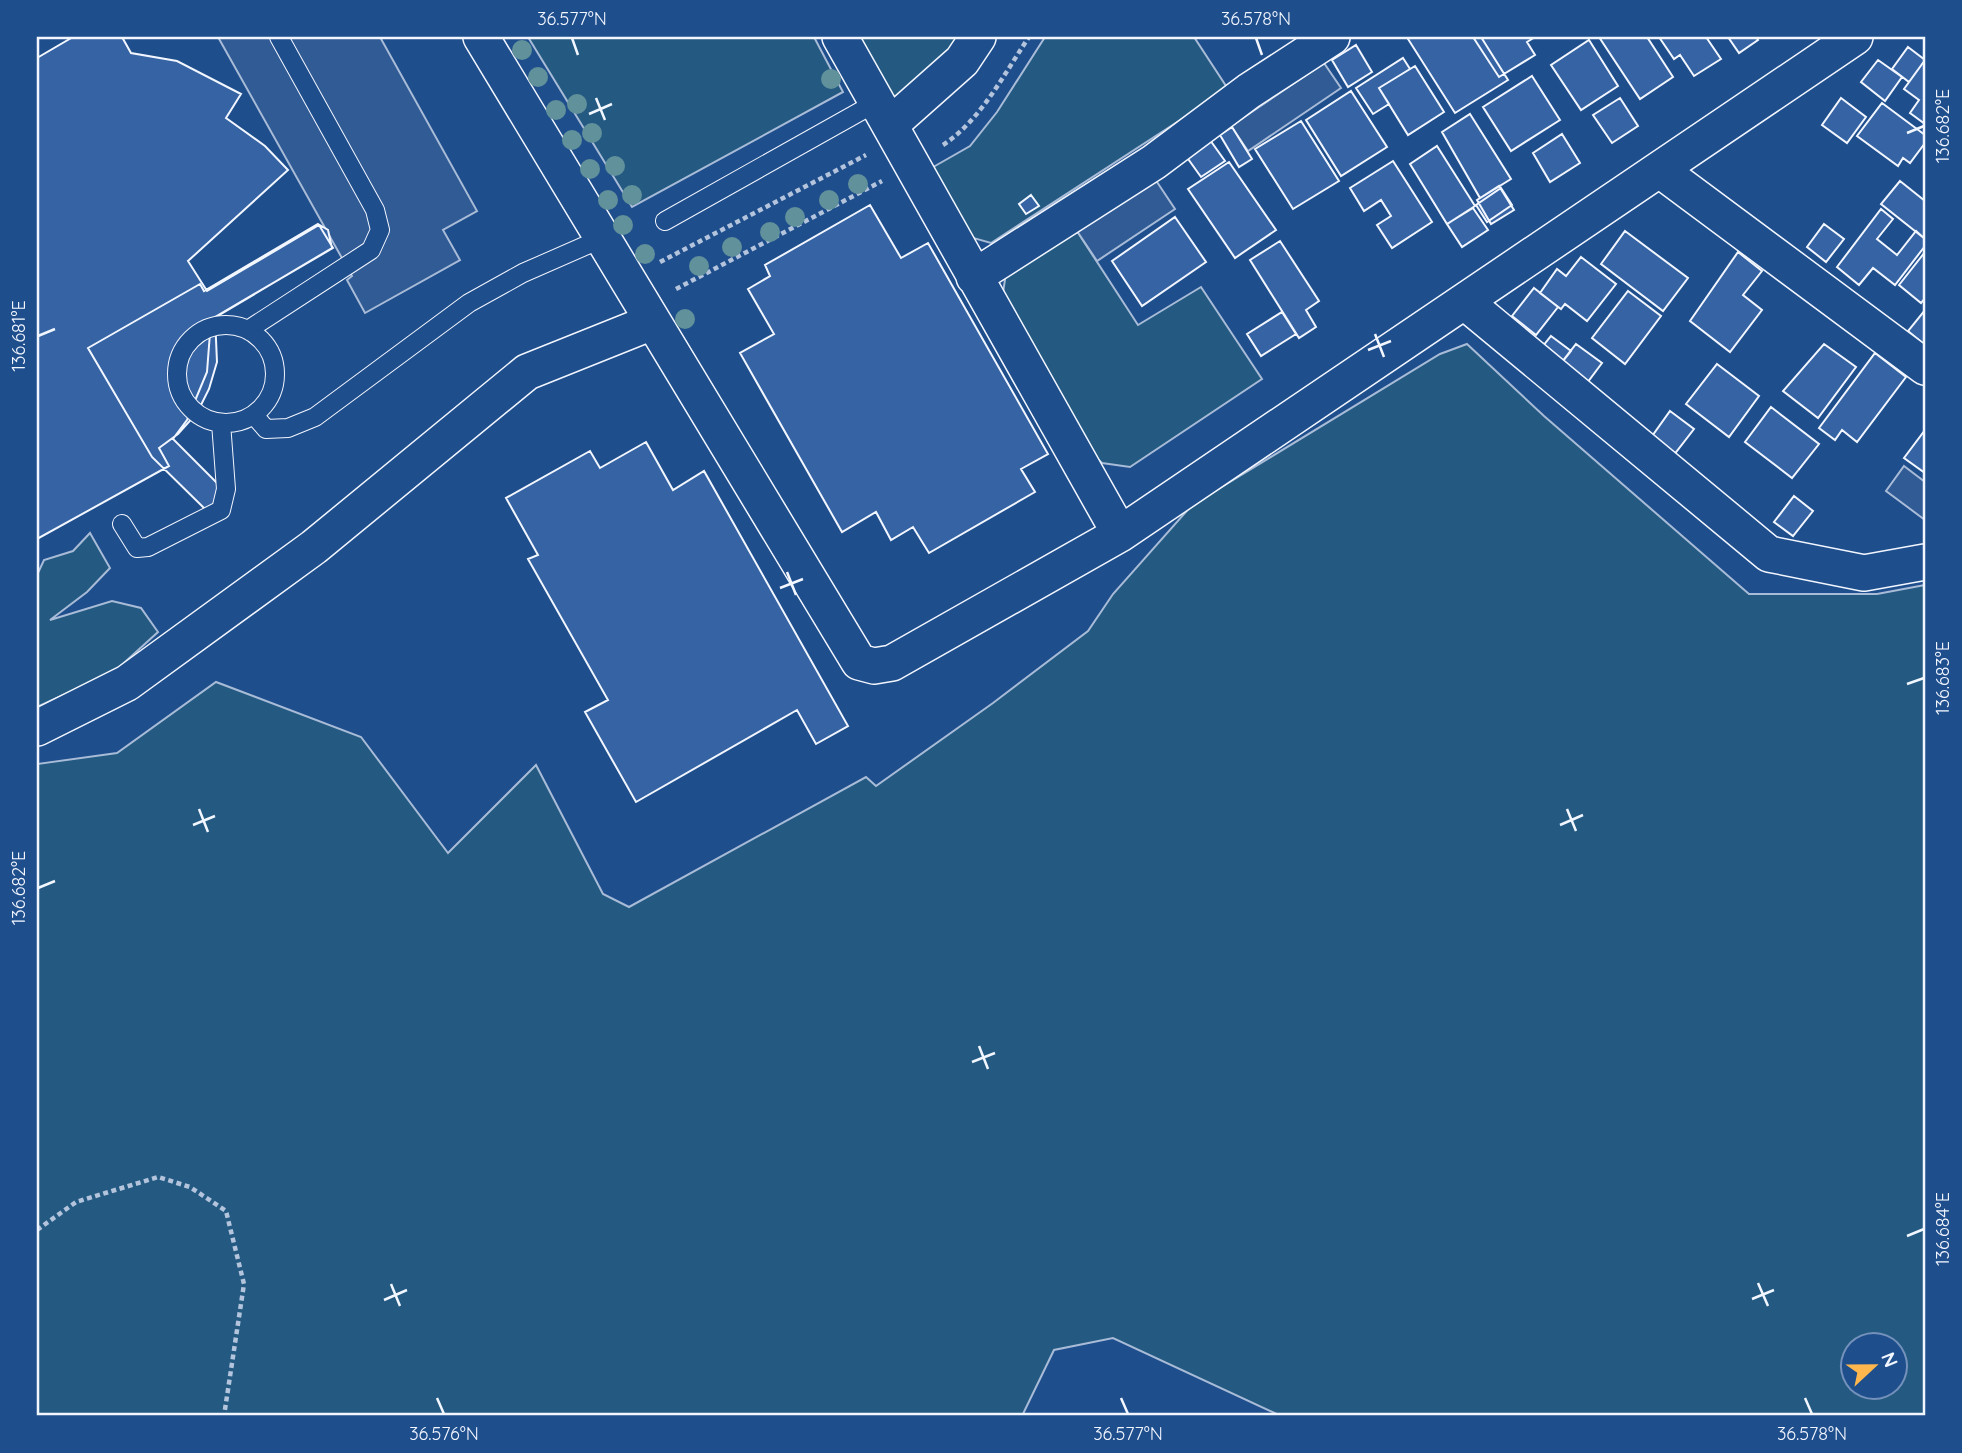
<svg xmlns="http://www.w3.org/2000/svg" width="1962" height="1453" font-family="Quicksand,sans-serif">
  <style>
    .green { fill: #245a82; stroke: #a8bbd7; stroke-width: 2; fill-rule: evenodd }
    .parking { fill: #305b95; stroke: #a8bbd7; stroke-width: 2 }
    .building { fill: #3563a3; stroke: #f2f6ff; stroke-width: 2 }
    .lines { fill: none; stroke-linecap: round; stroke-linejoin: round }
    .lane-casing { stroke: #f2f6ff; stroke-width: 20 }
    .street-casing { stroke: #f2f6ff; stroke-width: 38 }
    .path { stroke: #b3c4dc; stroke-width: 4.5; stroke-dasharray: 5 3.5; stroke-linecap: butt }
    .lane { stroke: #1f4e8c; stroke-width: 18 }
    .street { stroke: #1f4e8c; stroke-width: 35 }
    .tree { fill: #61919a }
    .ticks { fill: none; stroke: #f2f6ff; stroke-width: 2.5 }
    .neatline { fill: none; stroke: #f2f6ff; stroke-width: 2.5 }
    .ticks-label { font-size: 18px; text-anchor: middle; fill: #f2f6ff }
  </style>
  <rect width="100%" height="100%" fill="#1f4e8c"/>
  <path class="green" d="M528,37H814L843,92L632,207Z
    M850,37H959L942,63L904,100L882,95Z
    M1045,37H1194L1228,89L991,243L966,236L928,170L970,146L997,112Z
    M1075,228L1138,325L1201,287L1262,379L1130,467L1102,463L1092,454L1002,299L1006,273Z
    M1467,344L1544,416L1749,594H1877L1925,585V1416H1281L1113,1338L1054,1350L1022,1416H37V764L117,753L216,682L361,737L448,853L536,765L603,894L629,907L866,777L876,786L993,703L1088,631L1113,594L1192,505L1440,354ZM1854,1344H1896V1386H1854Z
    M90,533L110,568L87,592L50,620L112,601L141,608L158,632L114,672L37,707V575L44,560L73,551Z"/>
  <path class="parking" d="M218,37H380L477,211L443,230L460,260L365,313L347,280L352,276Z
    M1324,63L1341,88L1248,151L1231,126Z
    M1153,176L1175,209L1097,261L1075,228Z
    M1904,466L1925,482V520L1886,491Z"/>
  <path class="building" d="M73,37H122L131,53L177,61L241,94L226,118L265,146L288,170L188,261L207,291L319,225L333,248L215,317L217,362L209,389L197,413L178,434L159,448L169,466L37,539V58Z
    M1412,37H1481L1508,80L1455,113L1408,39Z
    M1473,37H1535L1527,42L1535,55L1499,77Z
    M1599,37H1647L1673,77L1640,99Z
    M1659,37H1706L1721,59L1694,76L1680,55L1674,59Z
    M1728,37H1756L1758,40L1739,53Z
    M1589,40L1618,86L1581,110L1551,65Z
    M1356,45L1372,72L1348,87L1332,60Z
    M1908,47L1925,60L1909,82L1892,69Z
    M1403,58L1410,69L1379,88L1389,104L1373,114L1356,88Z
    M1878,60L1902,77L1885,101L1861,82Z
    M1925,60V124L1910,113L1919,100L1904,89Z
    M1415,66L1444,112L1408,135L1379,88Z
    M1532,76L1560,120L1511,151L1483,107Z
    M1351,91L1387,147L1341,176L1306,120Z
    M1620,98L1638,126L1612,143L1593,115Z
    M1841,98L1866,117L1847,143L1822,125Z
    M1882,103L1925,135V143L1910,163L1903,158L1898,166L1857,136Z
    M1470,114L1511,179L1480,198L1442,132Z
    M1301,121L1339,181L1293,209L1255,149Z
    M1232,127L1252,159L1239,167L1220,135Z
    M1562,134L1580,163L1550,182L1533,153Z
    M1210,140L1225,161L1201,177L1186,156Z
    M1437,146L1475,206L1447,224L1410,164Z
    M1393,161L1432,222L1392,248L1377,225L1391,216L1381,200L1364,211L1350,188Z
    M1229,162L1276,230L1235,258L1188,189Z
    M1900,181L1925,201V239L1881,204Z
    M1499,186L1514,210L1491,224L1477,200Z
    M1501,188L1512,205L1487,222L1476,205Z
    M1031,195L1039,206L1026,214L1019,204Z
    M870,205L901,258L928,243L1048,454L1021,469L1035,492L929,553L913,527L891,540L876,512L842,532L740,353L774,334L748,289L770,276L765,265Z
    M1473,208L1488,230L1462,247L1447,224Z
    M1881,209L1893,219L1877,239L1897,255L1916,231L1925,239V246L1895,285L1873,268L1859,285L1837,267Z
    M1175,217L1206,262L1142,306L1112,261Z
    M318,224L328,230L332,248L211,320L207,372L187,420L173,439L226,492L211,507L205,509L152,457L88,348L200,284L204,291Z
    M1824,224L1844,239L1826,262L1807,247Z
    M1625,231L1688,278L1663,311L1601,264Z
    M1280,241L1319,301L1306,310L1316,327L1299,338L1250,260Z
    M1738,252L1762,271L1743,295L1762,310L1730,352L1690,321Z
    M1925,252V298L1921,303L1899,285Z
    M1581,257L1616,284L1587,321L1565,304L1561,309L1540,293L1557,269L1566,276Z
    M1534,288L1558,307L1536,335L1512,316Z
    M1628,291L1661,316L1625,364L1592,338Z
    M1925,310V345L1908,331Z
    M1282,312L1296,334L1261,356L1247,334Z
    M1551,336L1571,351L1559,366L1539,351Z
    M1576,344L1602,363L1584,387L1558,367Z
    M1824,344L1856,367L1818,418L1783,391Z
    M1875,353L1906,377L1857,442L1842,430L1835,440L1819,428Z
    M1717,364L1759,396L1729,437L1686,404Z
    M1771,407L1819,444L1792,478L1745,442Z
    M1670,411L1694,429L1673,456L1650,439Z
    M1925,430V473L1904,458Z
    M646,442L673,490L704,471L848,726L816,744L797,710L636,802L585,712L608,700L528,559L538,555L506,498L590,451L600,468Z
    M1794,496L1813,511L1793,536L1774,522Z"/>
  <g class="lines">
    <defs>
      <path id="lane" d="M665,221L877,102
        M177 374a49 49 0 1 1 98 0a49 49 0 1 1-98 0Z
        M248,330L371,250L380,230L375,210L279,37
        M254,415L266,429L288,428L315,417L469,303L523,273L603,238
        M122,524L137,548L148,547L221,510L226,489L221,423"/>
      <path id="street" d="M481,37L859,662L874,666L892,663L1120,534L1855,37
        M840,37L1120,534
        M890,125L962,61L978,37
        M1660,170L1925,367
        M974,277L1154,162L1249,91L1332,37
        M1465,302L1769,554L1864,573L1925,562
        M37,728L127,683L314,547L527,372L652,322"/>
    </defs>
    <use href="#lane" class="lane-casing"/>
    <use href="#street" class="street-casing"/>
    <path class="path" d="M943,145C981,120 1004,74 1029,37
      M660,262L866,155
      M676,289L882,181
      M37,1230L76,1202L158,1177L190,1187L226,1211L244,1284L224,1416"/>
    <use href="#lane" class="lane"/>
    <use href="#street" class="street"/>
  </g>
  <g class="tree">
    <circle cx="522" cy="50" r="10"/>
    <circle cx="538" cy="77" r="10"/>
    <circle cx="831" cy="79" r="10"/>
    <circle cx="577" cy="104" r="10"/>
    <circle cx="556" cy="110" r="10"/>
    <circle cx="592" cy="133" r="10"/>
    <circle cx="572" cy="140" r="10"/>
    <circle cx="615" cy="166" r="10"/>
    <circle cx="590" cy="169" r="10"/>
    <circle cx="858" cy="184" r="10"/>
    <circle cx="632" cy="195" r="10"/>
    <circle cx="608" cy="200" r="10"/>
    <circle cx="829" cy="200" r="10"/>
    <circle cx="795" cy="217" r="10"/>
    <circle cx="623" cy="225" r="10"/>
    <circle cx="770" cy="232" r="10"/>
    <circle cx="732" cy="247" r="10"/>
    <circle cx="645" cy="254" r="10"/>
    <circle cx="699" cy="266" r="10"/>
    <circle cx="685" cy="319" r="10"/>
  </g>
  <path class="ticks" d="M572,38L578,55M1256,38L1262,55M596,98L605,120M589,114L612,104M1907,133L1924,126M1375,334L1384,357M38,336L55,329M1368,350L1391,341M787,572L796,595M780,588L803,579M1907,684L1924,678M199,809L208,832M1567,809L1576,831M193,825L215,816M1560,825L1583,815M38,888L55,881M979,1046L988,1069M972,1062L995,1053M1907,1236L1924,1229M1758,1283L1768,1306M391,1284L400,1306M1752,1299L1774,1290M384,1300L407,1290M437,1398L444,1414M1121,1398L1128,1414M1805,1398L1812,1414"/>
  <rect width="1962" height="1453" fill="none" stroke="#1f4e8c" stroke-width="77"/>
  <g transform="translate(1874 1366) rotate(68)"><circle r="33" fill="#1f4e8c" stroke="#7391ba" stroke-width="2"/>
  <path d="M0-5L12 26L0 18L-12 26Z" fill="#ffb74d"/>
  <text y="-10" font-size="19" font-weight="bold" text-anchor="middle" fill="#f2f6ff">N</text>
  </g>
  <rect x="38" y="38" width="1886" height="1376" class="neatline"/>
  <g class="ticks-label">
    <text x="572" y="25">36.577°N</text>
    <text x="1256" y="25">36.578°N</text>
    <text transform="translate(1943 126) rotate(-90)" y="6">136.682°E</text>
    <text transform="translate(19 336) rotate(-90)" y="6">136.681°E</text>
    <text transform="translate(1943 678) rotate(-90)" y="6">136.683°E</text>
    <text transform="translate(19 888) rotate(-90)" y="6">136.682°E</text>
    <text transform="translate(1943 1229) rotate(-90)" y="6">136.684°E</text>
    <text x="444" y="1440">36.576°N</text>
    <text x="1128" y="1440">36.577°N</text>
    <text x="1812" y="1440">36.578°N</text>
  </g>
</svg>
